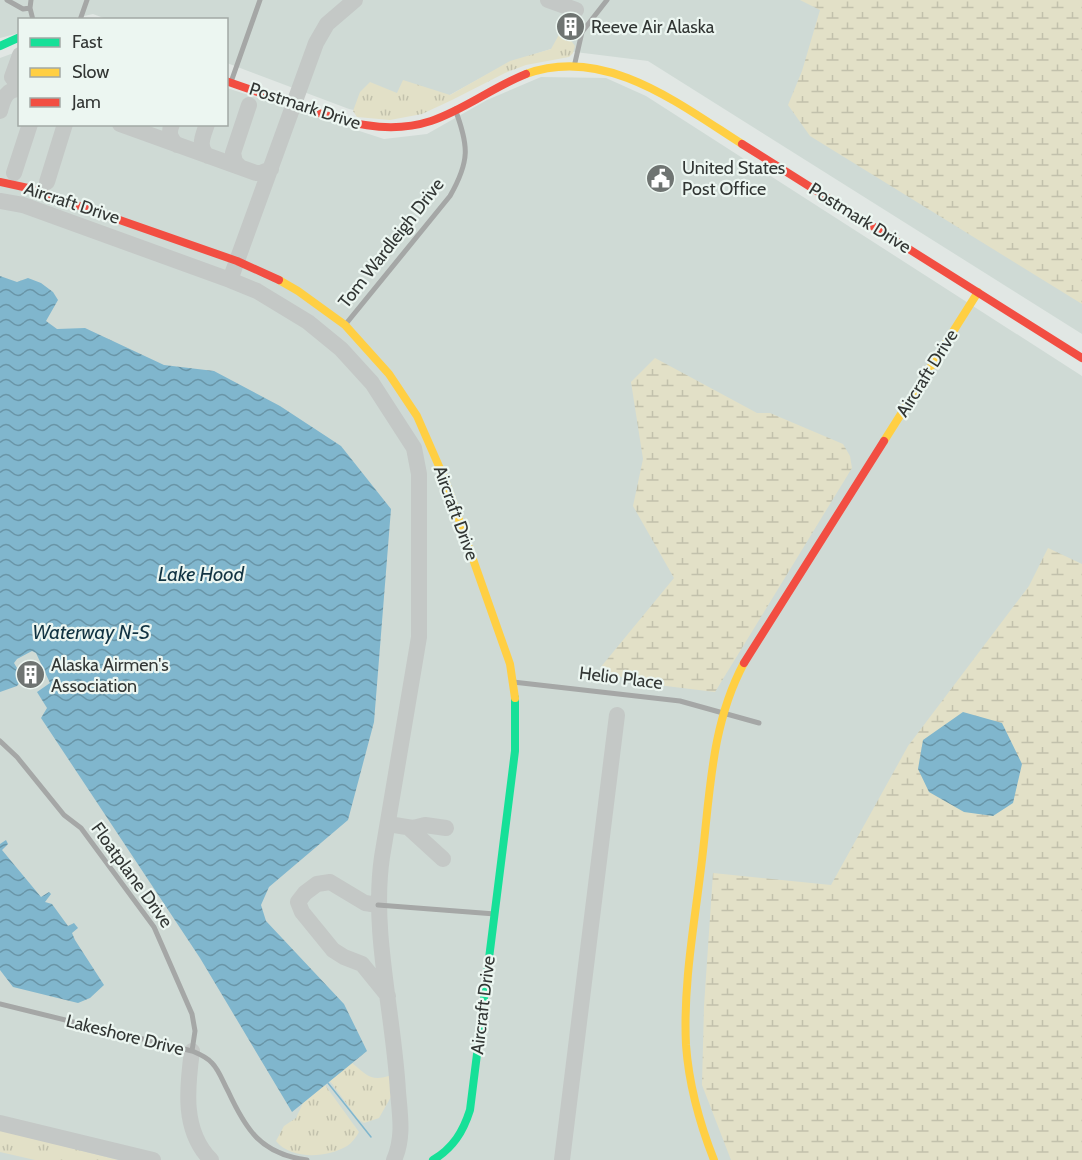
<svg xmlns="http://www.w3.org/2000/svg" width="1082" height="1160" font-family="Cabin,sans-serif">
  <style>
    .built { fill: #cfdad5 }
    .grass { fill: url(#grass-tufts) }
    .wetland { fill: url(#wetland-marsh) }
    .water { fill: url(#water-waves) }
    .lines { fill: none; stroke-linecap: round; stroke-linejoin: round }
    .stream { stroke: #80b6cd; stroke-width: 1.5 }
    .taxiway { stroke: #c4c8c6; stroke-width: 16 }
    .street { stroke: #a5a7a6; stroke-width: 5 }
    .fast { stroke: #16e098; stroke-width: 8 }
    .slow { stroke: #ffcf43; stroke-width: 8 }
    .jam { stroke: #f24e42; stroke-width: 8 }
    .labels { text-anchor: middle; stroke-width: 4.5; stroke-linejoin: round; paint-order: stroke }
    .poi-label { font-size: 18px; fill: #323634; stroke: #ecf6f1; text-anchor: start }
    .street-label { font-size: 18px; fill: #323634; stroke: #ecf6f1 }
    .water-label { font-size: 20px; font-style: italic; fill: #113342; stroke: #ecf6f1 }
  </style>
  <defs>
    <pattern id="grass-tufts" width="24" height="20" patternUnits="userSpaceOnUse" patternTransform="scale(1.5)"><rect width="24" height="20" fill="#e2e0c7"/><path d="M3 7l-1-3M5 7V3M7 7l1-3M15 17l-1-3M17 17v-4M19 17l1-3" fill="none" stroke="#c2c1ac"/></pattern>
    <pattern id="wetland-marsh" width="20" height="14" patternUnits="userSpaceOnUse" patternTransform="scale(1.5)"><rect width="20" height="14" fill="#e2e0c7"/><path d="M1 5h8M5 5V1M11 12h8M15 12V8" fill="none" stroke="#c2c1ac"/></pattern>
    <pattern id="water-waves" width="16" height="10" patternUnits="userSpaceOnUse" patternTransform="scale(1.5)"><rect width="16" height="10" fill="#80b6cd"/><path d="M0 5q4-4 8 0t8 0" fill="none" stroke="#6995a7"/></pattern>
  </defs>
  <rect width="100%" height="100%" fill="#e1e7e4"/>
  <path class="built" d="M0,0H1082V334L648,61L551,49L510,62L437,102L393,118L349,109L227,63L226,20H109L93,14L71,19L20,20L19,33L0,38Z
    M19,51L20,124H226L227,88L384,139L427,134L487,100L541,77L606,78L646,96L1082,376V1160H0V58Z"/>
  <path class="grass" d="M561,31H564L575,46L573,53L569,57L526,65L505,73L452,100L422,114L390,120L357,117L353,111L360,92L370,82L397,93L403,80L450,95L510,61L551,49Z
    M352,1063C368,1076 371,1082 392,1075V1095L379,1118L364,1123L358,1119L330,1081Z
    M325,1085L359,1132C356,1137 352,1143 347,1146C327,1158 291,1160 276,1141L284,1126L296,1118L303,1103Z
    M0,1130L118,1160H35L0,1152Z"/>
  <path class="wetland" d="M800,0H1082V304L810,136L788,105L802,71L820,10Z
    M655,358L757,413H770L843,444L850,456L852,468L715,692L633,682L600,668L674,578L633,506L643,459L631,382Z
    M1048,548L1082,564V1160H731L702,1085L704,1006L713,873L831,885L908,746L1029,586Z"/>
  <path class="water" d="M0,276L17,282L28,278L41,283L53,292L58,300L46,321L57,329L85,328L164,365L214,371L280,406L341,446L391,509L374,722L348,820L269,887L261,905L266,921L344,1004L367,1051L292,1112L200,958L41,718L47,708L37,692L50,683L36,653L32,651L17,659L14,663L23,678L17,686L0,692Z
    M963,712L1002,723L1022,764L1013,803L993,816L964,812L929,792L918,769L923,740Z
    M6,840L8,844L2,850L41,897L49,892L51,894L45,902L52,904L68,926L74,923L78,928L72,933L75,940L104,985L90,998L78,1003L13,987L0,970V844Z"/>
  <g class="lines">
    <path class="stream" d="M328,1083L371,1137"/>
    <path class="taxiway" d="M548,0L576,10
      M20,55L12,77L20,88
      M0,111C3,99 6,89 20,89
      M120,124L256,173H261L271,169
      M172,124C168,133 170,139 177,145
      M207,124C203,136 197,147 208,156
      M240,167L235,162L233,153L249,105
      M14,173L30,124
      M47,182L65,124
      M0,201L23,205L230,280L257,291L308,322L341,349L372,383L414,448L419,474V637L382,857C371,932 394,1015 398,1092C400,1115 404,1138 394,1160
      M230,280L316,43L327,24L355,0
      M388,824L413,828L425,825L446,828
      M408,827L443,859
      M378,905L365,903L330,882L317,884L305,893L298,902L302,912L333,950L344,957L362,964L388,996
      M192,1051C187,1088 182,1131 211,1160
      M0,1123L153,1160
      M562,1160L617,715"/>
    <path class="street" d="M7,0L23,9L30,8
      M31,0L30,8L33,20
      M80,20L87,0
      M574,67L582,32L607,0
      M231,82L260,0
      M345,325L450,196C470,161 469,146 455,109
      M513,682L680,701L759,723
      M0,741L17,757L64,815L81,828L154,927L192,1014L195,1031L192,1051
      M378,905L495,914
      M0,1004L192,1051C199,1054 207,1057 212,1063C219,1070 223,1082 228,1091C246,1130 261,1154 307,1160"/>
    <path class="fast" d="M0,46L20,37
      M433,1160C453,1148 463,1132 470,1110L515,751V698"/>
    <path class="slow" d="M526,74C605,45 679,104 742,144
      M279,280L298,291L345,325L389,374L417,416L445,480L510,664L515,698
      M884,441L978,292
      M714,1160C699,1122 689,1086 686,1045C683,986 694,926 701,868C710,798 710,726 744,663"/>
    <path class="jam" d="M226,81C251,90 276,98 300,107C343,121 385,136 431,121C464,110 493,87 526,74
      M742,144L1082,358
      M0,182L28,188L237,261L279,280
      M744,663L884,441"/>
  </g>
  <defs>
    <symbol id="building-disc" viewBox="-11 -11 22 22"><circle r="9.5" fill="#6f7472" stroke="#ecf6f1"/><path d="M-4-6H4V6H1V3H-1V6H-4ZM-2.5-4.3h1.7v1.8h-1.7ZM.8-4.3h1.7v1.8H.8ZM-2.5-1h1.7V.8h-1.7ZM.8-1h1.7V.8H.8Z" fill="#fff"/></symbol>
    <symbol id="civic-disc" viewBox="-11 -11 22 22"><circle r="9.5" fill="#6f7472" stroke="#ecf6f1"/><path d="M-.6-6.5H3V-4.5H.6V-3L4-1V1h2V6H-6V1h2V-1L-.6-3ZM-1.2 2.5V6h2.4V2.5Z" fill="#fff"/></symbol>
  </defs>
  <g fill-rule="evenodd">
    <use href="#building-disc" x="554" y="10" width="33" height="33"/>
    <use href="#civic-disc" x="644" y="162" width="33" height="33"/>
    <use href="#building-disc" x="14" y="658" width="33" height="33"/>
  </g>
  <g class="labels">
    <g class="poi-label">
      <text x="591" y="33">Reeve Air Alaska</text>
      <text x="682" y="174">United States<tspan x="682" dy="21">Post Office</tspan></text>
      <text x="51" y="671">Alaska Airmen's<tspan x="51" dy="21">Association</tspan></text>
    </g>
    <g class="street-label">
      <text transform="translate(305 106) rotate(18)" y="6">Postmark Drive</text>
      <text transform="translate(72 203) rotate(18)" y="6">Aircraft Drive</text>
      <text transform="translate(860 218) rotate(32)" y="6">Postmark Drive</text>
      <text transform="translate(391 243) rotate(-52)" y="6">Tom Wardleigh Drive</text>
      <text transform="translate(927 373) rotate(-58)" y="6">Aircraft Drive</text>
      <text transform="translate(456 513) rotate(70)" y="6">Aircraft Drive</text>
      <text transform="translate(621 678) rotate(7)" y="6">Helio Place</text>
      <text transform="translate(132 875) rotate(54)" y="6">Floatplane Drive</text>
      <text transform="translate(483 1005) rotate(-83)" y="6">Aircraft Drive</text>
      <text transform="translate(125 1035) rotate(14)" y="6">Lakeshore Drive</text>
    </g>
    <g class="water-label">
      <text x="201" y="581">Lake Hood</text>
      <text x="91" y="639">Waterway N-S</text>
    </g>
  </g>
  <rect x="18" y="18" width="210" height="108" fill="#ecf6f1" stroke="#a2a9a5" stroke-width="1.5"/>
  <rect x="30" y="38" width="30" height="9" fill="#16e098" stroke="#a2a9a5" stroke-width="1.5"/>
  <text x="72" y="48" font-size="18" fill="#323634">Fast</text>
  <rect x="30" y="68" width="30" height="9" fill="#ffcf43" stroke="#a2a9a5" stroke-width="1.5"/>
  <text x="72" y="78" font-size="18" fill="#323634">Slow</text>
  <rect x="30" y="98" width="30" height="9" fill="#f24e42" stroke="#a2a9a5" stroke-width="1.5"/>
  <text x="72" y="108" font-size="18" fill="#323634">Jam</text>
</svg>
